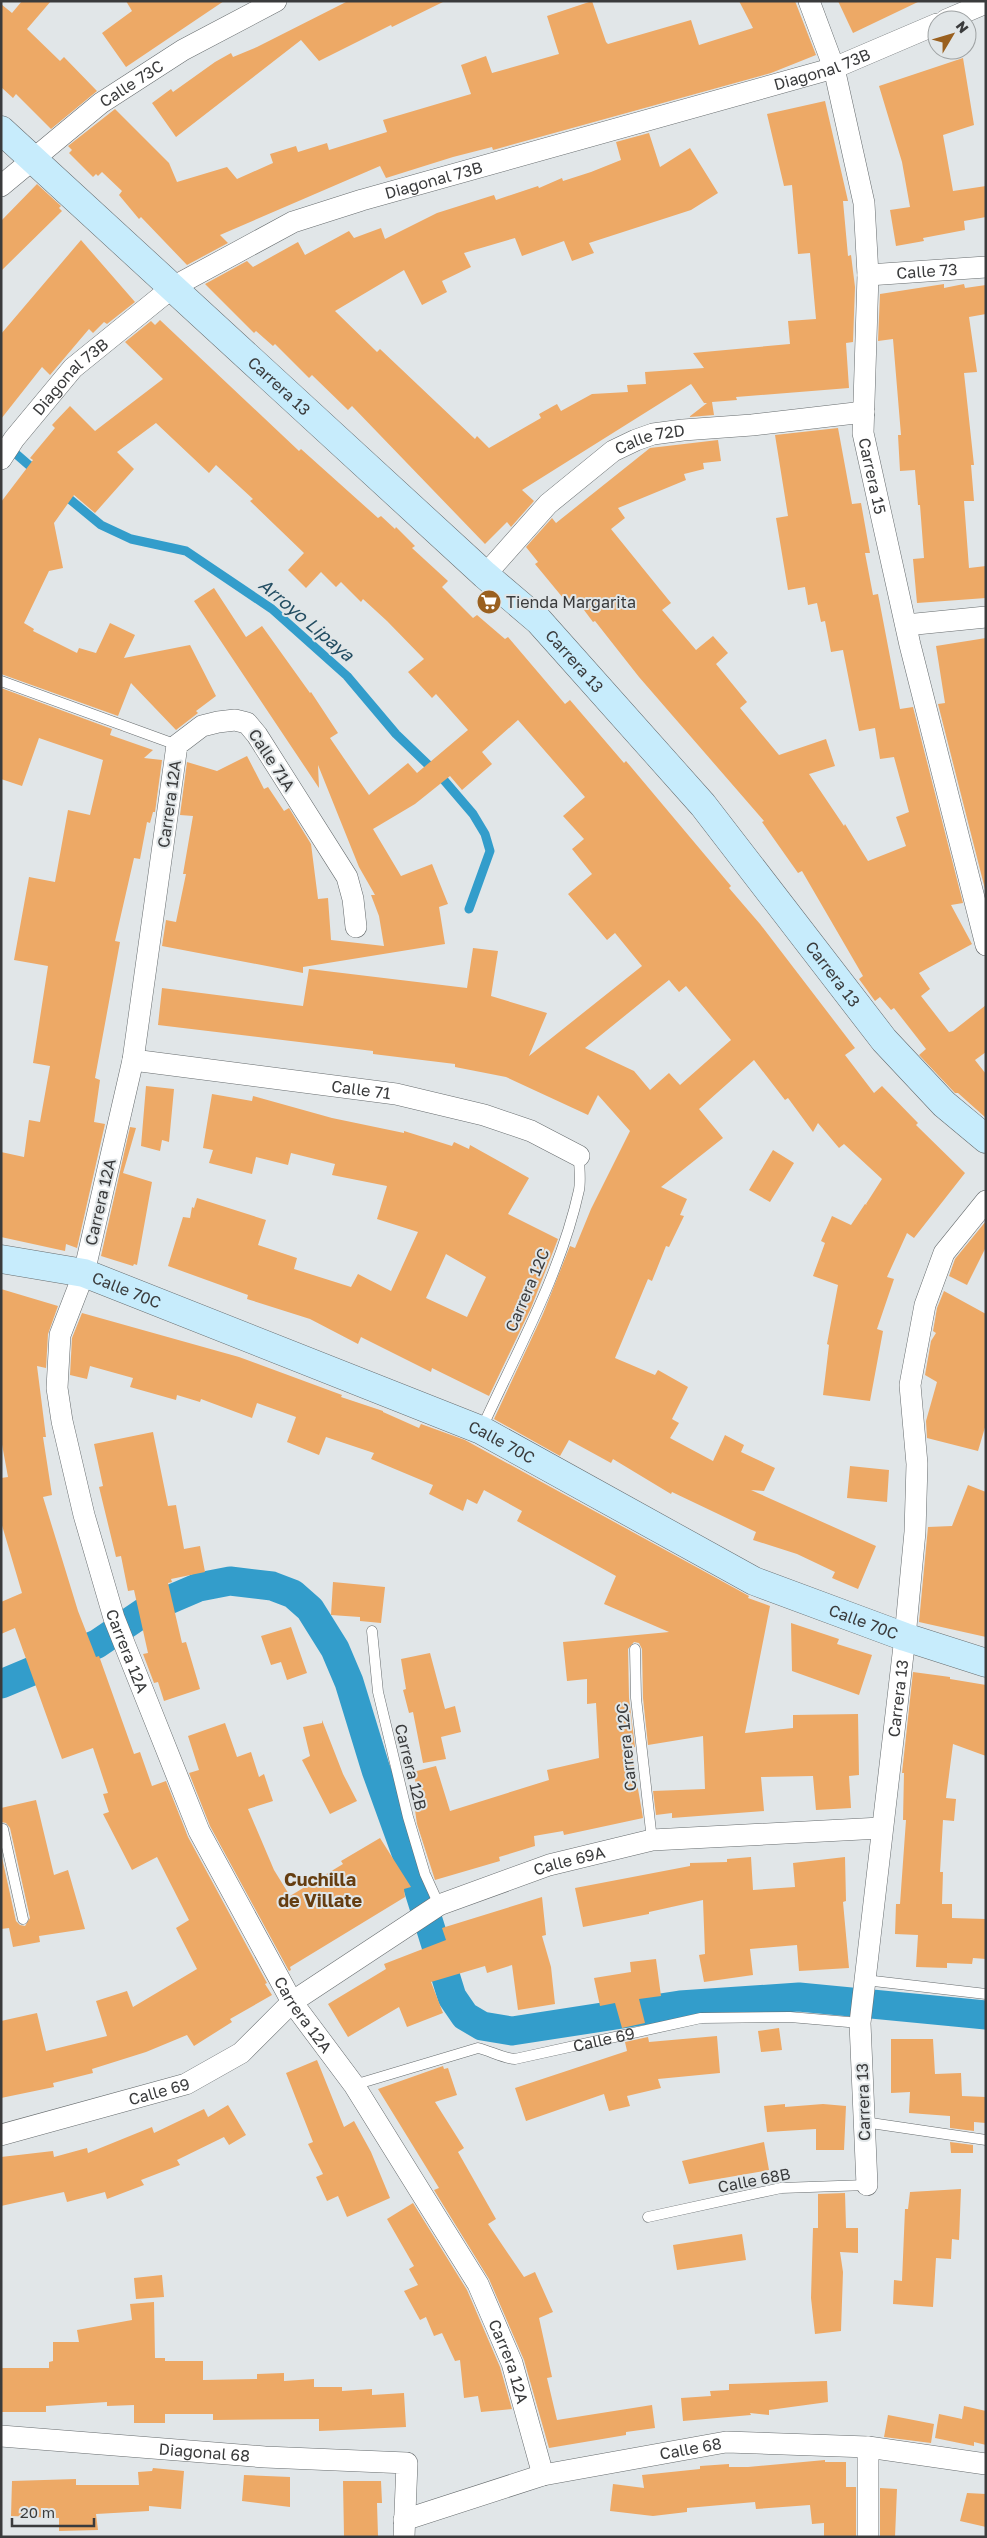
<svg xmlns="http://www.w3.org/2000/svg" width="987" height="2538" font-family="'Golos Text',sans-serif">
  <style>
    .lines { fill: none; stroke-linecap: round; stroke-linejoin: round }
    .stream { stroke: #339dcb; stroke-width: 9 }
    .canal { stroke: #339dcb; stroke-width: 29 }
    .building { fill: #eda966; fill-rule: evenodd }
    .lane-casing { stroke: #676c6e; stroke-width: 11 }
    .street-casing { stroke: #676c6e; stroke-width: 22 }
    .secondary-casing { stroke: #676c6e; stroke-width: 29 }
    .lane { stroke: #fff; stroke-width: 10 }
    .street { stroke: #fff; stroke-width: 21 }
    .secondary { stroke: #c7ecfc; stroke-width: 28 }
    .labels { text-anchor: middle; stroke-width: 4; stroke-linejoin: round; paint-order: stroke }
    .street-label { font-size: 16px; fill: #3a3b3c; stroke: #e1e6e8 }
    .poi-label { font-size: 16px; fill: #3a3b3c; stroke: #e1e6e8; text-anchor: start }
    .water-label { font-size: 18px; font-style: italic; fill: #234d62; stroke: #e1e6e8 }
    .neighbourhood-label { font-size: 18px; font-weight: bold; fill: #653d10; stroke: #e1e6e8 }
  </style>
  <rect width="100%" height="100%" fill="#e1e6e8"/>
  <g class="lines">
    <path class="stream" d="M8,447L38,473
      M61,492L101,525L131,539L186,551L272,609L347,676L396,734L443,779L473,814L485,834L490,851L469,909"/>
    <path class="canal" d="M1,1684L97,1644L150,1608L199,1587L230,1581L272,1586L293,1594L310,1609L335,1649L349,1682L376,1770L414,1875L452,1997L465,2016L482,2026L512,2031L680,2005L799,1997L986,2015"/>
  </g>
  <path class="building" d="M22,1H51L27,29L60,61L64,57L97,91L51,129L16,94L13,98L1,87V4L12,13Z
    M126,1H224L126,67L102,33L132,11Z
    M348,1H445L392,27L391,25L319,61L301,40L176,137L152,103L171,89L173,92L215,62L231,53L233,57L257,47Z
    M592,1L606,42L608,44L691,20L699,45L753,28L739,1H795L816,55L771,73L493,150L492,147L453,157L386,178L380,166L220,235L228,243L187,265L141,217L139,219L119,195L122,191L102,172L98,176L96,174L93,177L69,153L72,150L68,146L115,109L169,163L177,182L227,167L237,179L273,163L270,154L296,146L298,152L327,143L329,150L387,132L383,120L471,94L461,65L486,56L492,73L559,54L547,16Z
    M838,1H920L853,33Z
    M963,58L974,125L943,135L953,191L986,186V217L964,221L965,230L923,238L924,241L896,246L890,210L910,207L902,162L879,86Z
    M825,101L848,201H843L848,256L851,255L855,287L853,342L846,343L849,388L736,397L737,400L712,402L714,415L689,417L707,403H704L691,384L522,490L534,501L511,527L507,522L485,544L352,406L348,410L312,375L309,378L275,344L273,346L256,331L254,333L205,284L247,261L253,267L298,242L305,255L349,231L354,238L381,228L385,239L437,213L494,195L496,200L538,186L539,188L562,178L563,181L591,172L621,160L616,142L649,133L660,167L690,148L718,193L691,210L589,243L594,253L572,261L564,241L522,256L515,238L464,253L471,267L442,281L447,292L422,305L404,270L335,311L377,352L380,349L475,439L477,436L489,448L541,418L539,414L557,404L561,411L592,394L628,392L627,385L646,384L645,372L704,368L693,353L790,344L788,321L816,319L810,253L798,254L792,185L784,186L767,114Z
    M37,184L61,206L59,208L62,211L1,271V221Z
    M81,240L135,302L107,324L104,322L93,333L89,329L50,375L42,367L1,419V334Z
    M944,284V288L964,284L965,288L986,285V314L969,317L977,372L964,373L974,465H971L974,501H964L969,568L986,566V598L917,603L913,559L924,558L920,505H918L915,470L900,471L898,435H901L893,339L878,341L880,294Z
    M160,320L299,451L301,449L378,518L381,516L395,529L396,527L415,546L412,548L448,581L442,587L473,618L477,615L505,639L508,637L565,704L570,700L624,763L626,761L731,886L729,888L760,924L855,1048L845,1055L874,1093L882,1086L918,1123L916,1125L965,1173L914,1238L907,1233L887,1277L894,1279L877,1329L883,1331L870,1401L823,1395L829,1345L827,1344L838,1285L813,1276L825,1243L821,1241L832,1216L851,1225L865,1204L867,1205L866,1204L882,1179L844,1144L839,1148L818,1123L813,1132L788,1098L785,1100L754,1060L699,1109L723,1138L661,1187L687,1199L680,1215L684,1216L669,1247L666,1246L652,1281L648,1279L615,1358L655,1375L658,1370L688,1387L672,1419L679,1423L670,1438L713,1461L725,1435L744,1445L741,1452L775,1468L764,1491L751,1490L876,1546L858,1589L832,1578L835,1572L797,1554L753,1540L756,1532L672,1492L671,1494L613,1459L611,1463L569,1440L560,1456L494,1419L543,1314L570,1246L575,1248L591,1209L630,1131L598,1095L588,1115L506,1077L455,1067V1064L373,1054V1051L158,1025L162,988L303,1006L309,969L467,988L473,948L498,951L491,996L547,1013L529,1056L642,966L615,933L607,940L568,894L592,874L572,849L584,839L563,816L585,797L518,720L482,752L492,764L462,790L450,776L415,804L373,829L401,876L432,864L448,904L439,907L445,944L303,967V973L162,946L166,920L176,922L186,874H183L193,816L180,815L187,762L217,771L247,756L264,789L268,787L284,811L289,808L311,844L318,899L328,898L331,940L384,946L379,916L371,895H375L359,867L318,765L319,788L194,601L214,588L246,637L262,626L310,693L311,692L338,733L330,738L369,795L408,763L417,773L468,730L436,694L432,698L408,672L424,659L387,621L363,599L361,602L341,582L336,587L321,572L306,588L288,570L304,553L250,501L253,499L216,465L209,473L156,423L117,452L134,469L95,513L74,495L54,523L63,568L49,571L24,623L34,629L33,631L77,653L79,648L96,653L110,623L135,635L124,658L190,645L216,696L196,711L198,713L176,730L131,683L118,716L1,674V502L33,460L30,458L55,428L52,425L70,406L95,431L163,379L125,342L151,321L155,325ZM669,980L679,992L686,986L731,1040L680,1085L669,1073L650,1090L634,1071L585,1048Z
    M838,428L852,504L861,503L870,553H865L873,595L878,594L900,709L913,707L963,903L951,905L972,944L919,973L930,989L921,996L949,1032L953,1031L986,1005V1052L975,1060L986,1074V1118L958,1093H955L919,1055L926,1049L894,1008L891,1010L880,997L875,1001L859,979L863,976L802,871L798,873L762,822L764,821L639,677L595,621L593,622L575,598L568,604L535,564L538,562L526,547L552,518L556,523L650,448L718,440L721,461L703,463L704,469L684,474L686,480L618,508L625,518L611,529L671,603L662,610L696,650L713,636L728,653L716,664L747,702L740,708L779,755L826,739L835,766L809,774L844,826L845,824L868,861L906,846L896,817L909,812L894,757L880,759L875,728L859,731L843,650L831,652L825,621L821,622L817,603L808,605L805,587L788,590L776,518L788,516L775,435Z
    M986,638V893L938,704L945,703L936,646Z
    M1,688L112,729L110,735L153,750L144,758L162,760L155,812H153L150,823L147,822L140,859L134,858L115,941L120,942L95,1078L100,1080L94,1122L105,1124L77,1248L66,1244L65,1251L1,1237V1152L24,1157L29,1120L40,1122L50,1066L33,1063L48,966L14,960L29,877L55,882L68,810L90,815L103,760L39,738L22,786L1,779Z
    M146,1086L174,1089L169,1142L162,1140L160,1151L141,1146Z
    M212,1094L252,1101L253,1096L332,1118L404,1133V1131L452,1146L454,1142L469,1149L470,1145L529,1178L508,1214L558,1239L531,1308L489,1396L432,1368L431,1372L361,1337L358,1344L310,1319L247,1299L248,1295L168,1266L183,1217L190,1218L192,1207L194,1208L197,1198L266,1220L258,1245L297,1258L294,1269L351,1287L358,1274L391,1291L418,1232L377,1219L387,1186L332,1175L335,1164L291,1153L288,1165L256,1157L252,1174L209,1163L213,1150L203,1148ZM446,1254L486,1277L467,1317L426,1298Z
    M130,1127L136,1128L123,1173L152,1182L137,1265L134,1264L133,1266L101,1256Z
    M773,1150L794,1163L770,1202L749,1190Z
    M986,1221V1247L967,1285L949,1276L955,1259Z
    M1,1289L58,1306L48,1334L46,1368L37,1366L46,1437H43L52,1495L43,1497L78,1611L96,1657L99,1656L134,1754L140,1752L152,1786L166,1781L188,1837L267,1983L265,1984L272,1995L230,2019L232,2022L194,2046L187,2035L146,2052L92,2069L93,2073L53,2083L54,2087L1,2098V2021L37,2013L46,2051L107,2036L96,2001L127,1991L133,2007L197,1969L176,1928L189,1920L157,1857L132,1870L103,1814L109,1812L103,1794L108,1793L93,1748L62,1759L15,1628L1,1634V1602L22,1593L1,1522V1478L8,1477L1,1439Z
    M944,1291L986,1314V1424L978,1451L927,1438L926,1421L937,1382L925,1375L931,1341L936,1333L933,1331L937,1308Z
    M82,1313L239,1357L342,1395L341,1397L383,1411V1412L419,1428L421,1424L465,1440L749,1596L748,1598L770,1606L745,1733L793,1728V1715L858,1714L859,1775L849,1776L851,1808L816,1810L813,1776L761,1777L764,1811L672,1818V1813L656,1815L653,1791L705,1789L703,1736L648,1745L643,1698L642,1649L639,1643L634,1642L628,1649L629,1698L635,1747L631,1748L643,1818L564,1835L563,1831L534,1836L535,1846L499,1857L500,1861L435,1880L417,1824L415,1810L422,1808L413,1772L436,1766L450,1811L549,1780L547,1770L599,1758L596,1703L587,1704V1679L567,1681L563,1642L669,1632L604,1604L616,1576L517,1521L522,1511L484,1490L477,1504L467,1499L463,1511L429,1494L433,1485L371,1459L374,1453L326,1437L319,1455L287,1442L296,1417L257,1403L252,1418L201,1399L200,1402L177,1395L176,1400L130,1387L133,1378L90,1366L87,1379L70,1375L72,1338Z
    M153,1432L168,1506L176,1505L184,1549L200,1546L205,1572L171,1579L172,1582L168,1583L182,1643L186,1642L200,1689L164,1701L158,1682L154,1683L143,1654L148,1653L134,1590L128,1591L121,1556L116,1557L99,1487L103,1486L94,1444Z
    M850,1466L889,1470L887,1502L847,1498Z
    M968,1485L986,1492V1637L919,1622L928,1527L952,1526Z
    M333,1582L385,1587L381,1623L360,1621V1617L331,1615Z
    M791,1623L839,1639L837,1644L872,1655L859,1695L792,1671Z
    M291,1627L307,1673L287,1680L281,1662L271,1665L261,1636Z
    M430,1653L445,1709L455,1706L461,1732L441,1737L446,1759L423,1763L413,1712L409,1713L403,1690L406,1689L401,1659Z
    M913,1672L950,1677V1679L986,1685V1756L953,1744L946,1798L956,1799L954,1821L943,1820L940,1872H943L942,1904H952V1918L986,1919V1959L973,1958L972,1964L947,1963V1968L916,1967L918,1935L895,1934L896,1904H900L906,1820H903L904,1773H902Z
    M322,1720L343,1774L357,1801L330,1814L302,1760L310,1756L303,1727L322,1723Z
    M225,1723L237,1757L251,1752L259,1777L264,1774L273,1801L248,1809L274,1870L290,1896L343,1864L341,1861L380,1838L411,1887L404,1889L405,1897L290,1967L291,1970L289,1971L210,1826L189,1773L199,1770L188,1736Z
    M36,1800L54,1875L68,1870L85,1929L39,1936L40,1942L13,1947L9,1928L1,1929V1853L16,1921L20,1925L25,1926L30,1918L10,1828L6,1823L1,1822V1808Z
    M751,1857L753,1890L795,1887L793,1863L845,1857L846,1901L843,1902L849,1968L799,1971L797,1945L750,1949L753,1975L704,1982L699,1955L705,1954L703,1900L649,1912V1914L583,1927L575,1888L690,1866V1863L727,1862V1859Z
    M542,1897L546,1935L542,1936L551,1967L555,2004L518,2010L512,1965L487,1973L485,1966L431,1982L443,2013L407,2027L399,2007L348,2037L328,2004L386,1969L384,1964L446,1940L442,1928Z
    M656,1959L661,1996L639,1999L645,2023L622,2028L615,2003L600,2006L594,1978L631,1972L630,1962Z
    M779,2028L782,2050L761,2052L758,2031Z
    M717,2036L720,2073L658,2079L661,2088L627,2096L630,2106L609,2111L604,2094L526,2121L515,2088L627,2051L625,2042L648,2037L649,2042Z
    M891,2039H933L935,2074L961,2073L962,2096L986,2097V2123L974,2122V2131L950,2128V2116L909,2113L910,2092L891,2093Z
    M317,2060L344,2127L354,2121L371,2152L390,2198L347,2217L338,2196L327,2201L316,2177L323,2174L308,2144L313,2142L286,2073Z
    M443,2066L444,2069L448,2068L457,2095L435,2102L464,2148L458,2152L496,2219L488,2224L524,2277L535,2272L553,2312L539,2318L552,2377L547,2378L557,2420L652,2405L655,2428L626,2432V2435L549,2448L524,2360L489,2279L434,2190L439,2188L378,2089Z
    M785,2104V2107L823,2104L846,2106L844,2150H816V2129L767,2132L764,2106Z
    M228,2105L246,2135L229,2145L224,2137L177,2160L180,2165L141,2180L144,2185L107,2199L105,2192L67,2202L64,2192L1,2206V2157L53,2151L54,2157L87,2148L88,2153L152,2127L154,2133L204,2109L208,2117Z
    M764,2142L769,2170L689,2184L682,2161Z
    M950,2142L973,2145V2153H951Z
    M961,2189L959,2240L952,2239L951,2259L936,2258L933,2307L893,2304L894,2280L902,2281L905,2209H908L910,2192Z
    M845,2193L846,2228H858V2253L840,2252L843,2272L841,2331L815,2334L811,2298L813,2228H818V2194Z
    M413,2203L467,2290L500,2367L512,2409L481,2412L478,2396L464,2398L460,2360L455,2361L442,2333L434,2336L426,2317L420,2320L404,2291L418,2285L409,2269L414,2266L387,2219Z
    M742,2234L746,2260L677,2270L673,2245Z
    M162,2275L164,2297L136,2299L134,2278Z
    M154,2302L155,2358H165V2361H203V2380L257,2379V2374L284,2373V2381L314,2379V2387H342V2391L372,2389V2395L404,2393L406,2427L319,2431V2419L213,2420V2414H165V2423H134V2405L107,2406V2402L46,2406V2412H1V2368H49V2362L53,2361V2342H79L77,2330L132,2320L130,2304Z
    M827,2381L828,2402L769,2410V2415L750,2413L751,2415L683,2421L681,2398L711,2396L710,2391L729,2390V2384Z
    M964,2406L986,2411V2445L974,2442V2446L935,2438L939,2414L962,2419Z
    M888,2415L934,2424L931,2443L884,2437Z
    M825,2460V2462H846V2487H856V2537H824V2523L812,2524L810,2505L756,2509L755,2502L687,2508V2512L653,2516L610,2511L613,2484L644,2488L642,2475L700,2469V2466L729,2464V2467H748Z
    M153,2468L184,2471L181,2509L149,2506V2511L96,2514L98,2530L59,2531V2518L11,2516L12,2481L76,2479V2485H139L138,2472L152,2471Z
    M244,2475L290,2477V2507L242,2501Z
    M343,2481H381L382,2503H377L378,2536H344Z
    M880,2488L897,2489L895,2537H880Z
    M967,2493L986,2494V2527L960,2521Z"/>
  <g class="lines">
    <defs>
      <g id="lane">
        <path d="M1,681L177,745"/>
        <path d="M482,1428C517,1351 561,1273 579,1190C581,1180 579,1167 579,1156"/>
        <path d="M372,1631L378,1692L408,1817L425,1874L439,1905"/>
        <path d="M635,1649L636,1698L652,1840"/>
        <path d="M1,1829H3L23,1919"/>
        <path d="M865,1980L986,1994"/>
        <path id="s1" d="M354,2085L478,2048C491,2051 501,2058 515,2059L701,2018L790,2017L860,2023"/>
        <path d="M864,2122L986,2140"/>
        <path d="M648,2217L781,2188L867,2185"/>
      </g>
      <g id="street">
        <path id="s2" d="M809,1L834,68L864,203L868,275L863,433L910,645L986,945"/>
        <path d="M946,20L986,3"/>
        <path id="s3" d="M1,186L101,103L183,50L276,1"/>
        <path id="s4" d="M868,275L986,267"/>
        <path id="s5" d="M1,459L14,439L73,368L173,287L293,222L362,200L834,68L937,24"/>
        <path id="s6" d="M485,575L548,504L613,451L636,440L653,434L683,430L752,425L864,412"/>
        <path d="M906,625L986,617"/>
        <path id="s7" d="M356,927L353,899L347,877L257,735L247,723L235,720L218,722L202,726L177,745L133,1060L84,1273L60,1335L57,1388L62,1421L84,1515L114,1618L199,1831L292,2002L354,2085L478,2284L512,2363L543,2475"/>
        <path id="s8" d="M133,1060L396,1094L484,1115L531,1131L579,1156"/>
        <path id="s9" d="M1,2135L186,2084L241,2053L292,2002L439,1905L549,1865L652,1840L881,1828"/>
        <path id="s10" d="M867,2185L860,2023L905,1637L915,1532L917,1464L910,1385L925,1305L944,1253L986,1201"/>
        <path id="s11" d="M1,2436L265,2457L407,2463L404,2537"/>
        <path d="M868,2447V2537"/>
        <path id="s12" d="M404,2520L543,2475L726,2442L868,2447L986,2464"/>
      </g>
      <g id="secondary">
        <path id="s13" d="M1,130L485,575L539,621L703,805L884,1040L944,1104L986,1139"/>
        <path id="s14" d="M1,1259L84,1273L481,1430L754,1581L905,1637L986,1663"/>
      </g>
    </defs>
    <use href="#lane" class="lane-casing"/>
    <use href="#street" class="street-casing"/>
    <use href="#secondary" class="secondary-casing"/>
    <use href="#lane" class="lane"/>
    <use href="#street" class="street"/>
    <use href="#secondary" class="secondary"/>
  </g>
  <defs>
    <symbol id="supermarket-disc" viewBox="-11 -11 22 22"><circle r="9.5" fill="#9a601f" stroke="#e1e6e8"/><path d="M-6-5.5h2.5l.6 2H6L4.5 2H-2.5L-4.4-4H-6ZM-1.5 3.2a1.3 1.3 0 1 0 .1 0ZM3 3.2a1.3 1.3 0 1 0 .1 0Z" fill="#fff"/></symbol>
  </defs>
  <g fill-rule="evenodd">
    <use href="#supermarket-disc" x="475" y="588" width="28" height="28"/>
  </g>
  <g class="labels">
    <g class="street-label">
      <text dy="6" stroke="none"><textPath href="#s5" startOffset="932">Diagonal 73B</textPath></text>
      <text dy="6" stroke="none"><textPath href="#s3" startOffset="166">Calle 73C</textPath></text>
      <text dy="6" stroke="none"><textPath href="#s5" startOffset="528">Diagonal 73B</textPath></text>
      <text dy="6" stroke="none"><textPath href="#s4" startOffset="59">Calle 73</textPath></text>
      <text dy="6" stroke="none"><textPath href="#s5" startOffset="108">Diagonal 73B</textPath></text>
      <text dy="6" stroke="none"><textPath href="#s13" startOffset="378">Carrera 13</textPath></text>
      <text dy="6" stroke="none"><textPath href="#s6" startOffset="218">Calle 72D</textPath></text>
      <text dy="6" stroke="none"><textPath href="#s2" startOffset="484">Carrera 15</textPath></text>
      <text dy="6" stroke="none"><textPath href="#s13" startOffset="782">Carrera 13</textPath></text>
      <text transform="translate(272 760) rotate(57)" y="6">Calle 71A</text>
      <text transform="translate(169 804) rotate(-82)" y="6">Carrera 12A</text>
      <text dy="6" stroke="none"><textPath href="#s13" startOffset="1188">Carrera 13</textPath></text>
      <text dy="6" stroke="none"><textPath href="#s8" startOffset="230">Calle 71</textPath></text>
      <text transform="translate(100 1202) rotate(-77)" y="6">Carrera 12A</text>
      <text dy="6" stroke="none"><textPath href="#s14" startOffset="130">Calle 70C</textPath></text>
      <text transform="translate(527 1290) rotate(-67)" y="6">Carrera 12C</text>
      <text dy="6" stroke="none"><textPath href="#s14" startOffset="535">Calle 70C</textPath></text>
      <text dy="6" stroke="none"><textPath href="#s14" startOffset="940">Calle 70C</textPath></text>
      <text dy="6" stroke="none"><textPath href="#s7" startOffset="1241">Carrera 12A</textPath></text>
      <text dy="6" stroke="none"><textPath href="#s10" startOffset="489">Carrera 13</textPath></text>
      <text transform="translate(626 1747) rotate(-96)" y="6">Carrera 12C</text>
      <text transform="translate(411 1767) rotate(76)" y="6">Carrera 12B</text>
      <text dy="6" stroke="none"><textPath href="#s9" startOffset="641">Calle 69A</textPath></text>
      <text dy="6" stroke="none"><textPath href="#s7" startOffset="1646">Carrera 12A</textPath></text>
      <text dy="6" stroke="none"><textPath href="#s1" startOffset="259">Calle 69</textPath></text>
      <text dy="6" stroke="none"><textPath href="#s9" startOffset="164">Calle 69</textPath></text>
      <text transform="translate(863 2102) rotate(-92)" y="6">Carrera 13</text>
      <text transform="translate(754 2180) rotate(-11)" y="6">Calle 68B</text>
      <text dy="6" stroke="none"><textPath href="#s7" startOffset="2051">Carrera 12A</textPath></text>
      <text dy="6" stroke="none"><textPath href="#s12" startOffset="296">Calle 68</textPath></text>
      <text dy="6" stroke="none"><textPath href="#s11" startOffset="204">Diagonal 68</textPath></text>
    </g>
    <g class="poi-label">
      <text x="506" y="608">Tienda Margarita</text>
    </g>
    <g class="water-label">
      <text transform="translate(306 620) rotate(40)" y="6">Arroyo Lipaya</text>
    </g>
    <g class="neighbourhood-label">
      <text x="320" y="1886">Cuchilla<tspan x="320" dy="21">de Villate</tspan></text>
    </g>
  </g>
  <rect width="987" height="2538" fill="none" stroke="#3a3b3c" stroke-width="5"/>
  <g transform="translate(952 35) rotate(52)"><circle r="24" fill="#e1e6e8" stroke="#9ea2a3"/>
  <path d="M0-4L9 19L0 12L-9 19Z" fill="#9a601f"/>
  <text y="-8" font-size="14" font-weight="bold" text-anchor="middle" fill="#3a3b3c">N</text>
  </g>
  <path d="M12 2518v8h82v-8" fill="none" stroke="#3a3b3c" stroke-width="2.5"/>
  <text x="20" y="2518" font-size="15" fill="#3a3b3c" stroke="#e1e6e8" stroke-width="4" paint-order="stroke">20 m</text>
</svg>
